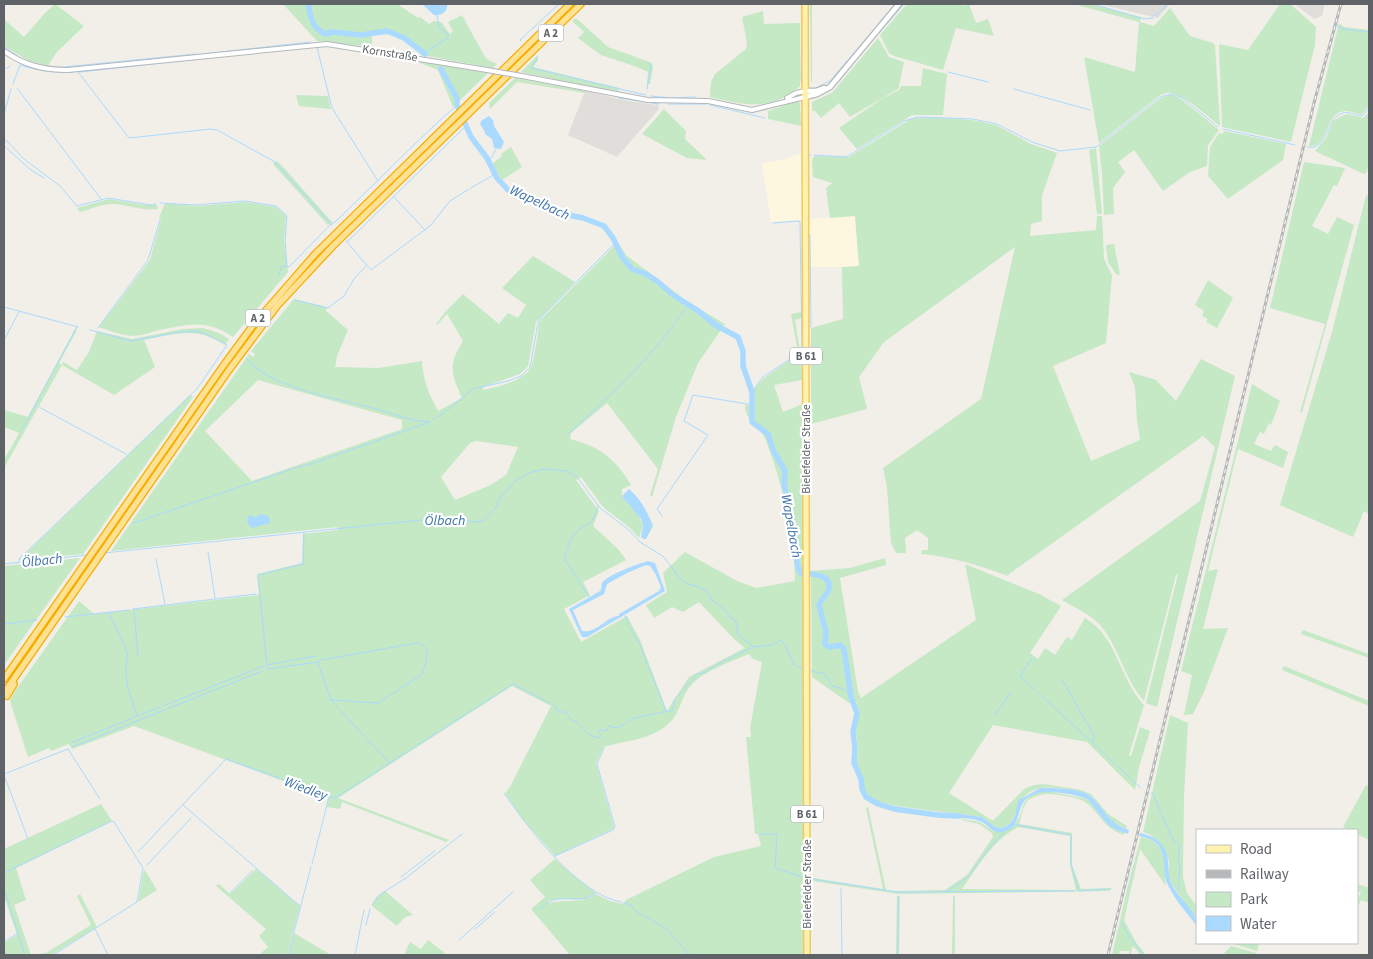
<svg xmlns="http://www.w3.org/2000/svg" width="1373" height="959" font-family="'Source Sans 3',sans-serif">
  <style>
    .commercial { fill: #fef7e0 }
    .industrial { fill: #e0deda }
    .green { fill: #c5e8c5; fill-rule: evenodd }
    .water { fill: #aadaff; fill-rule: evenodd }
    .pier { fill: #f1efe8 }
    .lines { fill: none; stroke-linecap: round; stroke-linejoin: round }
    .stream { stroke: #aadaff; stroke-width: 1 }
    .river { stroke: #aadaff; stroke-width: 5.5 }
    .tertiary-casing { stroke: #b5b8bc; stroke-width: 6 }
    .secondary-casing { stroke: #b6babf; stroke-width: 7 }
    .primary-casing { stroke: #f2c960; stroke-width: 8 }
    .motorway-casing { stroke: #f9ab00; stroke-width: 8 }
    .tertiary { stroke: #fff; stroke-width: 4 }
    .secondary { stroke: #fff; stroke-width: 4.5 }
    .primary { stroke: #fff2af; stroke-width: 5 }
    .motorway { stroke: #fde293; stroke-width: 5.5 }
    .rail-casing { stroke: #b6b7b8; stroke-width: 3 }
    .rail { stroke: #fff; stroke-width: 1; stroke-dasharray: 4; stroke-linecap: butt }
    .tertiary-bridge-casing { stroke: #b5b8bc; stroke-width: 6; stroke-linecap: butt }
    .tertiary-bridge { stroke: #fff; stroke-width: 4 }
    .labels { text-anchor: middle; stroke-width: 4.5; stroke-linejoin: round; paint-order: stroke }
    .shield { fill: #fff; stroke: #8f9295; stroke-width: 1 }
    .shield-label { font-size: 11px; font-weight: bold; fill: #5f6368 }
    .street-label { font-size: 12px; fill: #5f6368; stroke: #fff }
    .water-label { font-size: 14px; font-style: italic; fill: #4174aa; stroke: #fff }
  </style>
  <rect width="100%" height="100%" fill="#f1efe8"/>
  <path class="commercial" d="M801,153L803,220L771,222L762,163L782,160Z
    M855,215L859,267H810L809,219Z"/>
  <path class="industrial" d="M1099,4H1170L1158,18Z
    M1295,4H1325L1322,16L1314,19Z
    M585,91L629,101L658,105L659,109L617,157L568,135Z"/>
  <path class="green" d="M55,4L84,26L56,53L48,66L29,61L4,46V19L24,37L45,13Z
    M283,4H397L418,18L420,17L429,24L434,21L441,22L450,34L453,31L448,22L462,15L485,57L490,61L497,64L493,68L421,55V53C402,41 396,30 372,36V47L317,41Z
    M810,4H812V82H811Z
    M907,4H961L963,6L969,4L976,23L988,19L994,36L956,28L943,70L894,56L889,53L880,35Z
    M1074,4H1089L1141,17L1140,22L1154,26L1170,8L1190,36L1213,43L1215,46L1220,126C1208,117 1185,95 1170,93C1166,92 1163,94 1159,96L1099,143L1084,57L1135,72L1139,22Z
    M1280,4H1290L1316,27L1315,45L1291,142L1222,127L1219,44L1248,50Z
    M763,11L764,24L800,23V86C772,112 743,105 710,97L711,82L715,74L746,49L747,43L742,17Z
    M576,18L608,47L652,63L653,67L650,84H647L648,72L637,67L601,55L578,38L584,32L572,21Z
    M1339,23L1344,27L1369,30V107L1361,115C1357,114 1351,111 1346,111C1324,111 1329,149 1309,146Z
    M878,38L889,57L904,62L899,86L898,89L850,117L839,103L821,118L815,111H812V102L832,93Z
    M538,55V60L533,67L619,88L618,93L521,72Z
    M421,61L488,73L453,107L438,70L420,63Z
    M923,68L947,74L943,115H912L857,149L839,128L880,100L899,90L901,86H921Z
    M515,78L585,91V93L517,82L490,109L489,103Z
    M1171,94L1180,98L1219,130L1208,145L1207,166L1190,172L1163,191L1134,150L1118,162L1125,172L1113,188L1114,214L1104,215L1102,173L1099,146L1161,98Z
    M296,95L328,96L331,109L299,106Z
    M797,101L800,103L801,126L768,119V111Z
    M664,109L686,131L685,139L707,160L687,158L642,134Z
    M1369,112V163L1367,172L1364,174L1315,151L1326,138L1333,121L1340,117L1347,114L1363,118Z
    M912,118H944L972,120L996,125L1031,144L1057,153L1042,195V221L1031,224L1030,236L1096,230L1097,216H1102L1104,259L1112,275L1106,343L1053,366L1091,461L1140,440L1137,420L1135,387L1129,372L1156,380L1176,401L1201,359L1235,376L1157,707L1146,703L1178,574L1176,575L1144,701C1125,680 1119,648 1101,626C1090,614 1075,608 1062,600L1200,501L1215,447L1203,436L1009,574L1008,576C977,565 954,557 921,554L922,550H928V538L917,530L905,538L906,553H896L891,543L887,487L883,468L981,399L1015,247L884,342L859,377L867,409L811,424V328L843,319L842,267L859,266L855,216L830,218L826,188L832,183L813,177L812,161L814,156L849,157Z
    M1224,131L1286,144L1283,160L1228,199L1208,176L1210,147L1219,133L1223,134Z
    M511,147L522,167L502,180L492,164L502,156L501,154Z
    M1096,148L1102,214H1097L1089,150Z
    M277,161L283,167L332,222L328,225L273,164Z
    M1304,162L1345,168L1337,186L1334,185L1312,226L1328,234L1337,217L1354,225L1302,413L1300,412L1325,324L1270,308Z
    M1366,195L1369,196V514L1364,511L1353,537L1280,505L1332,332Z
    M109,199L144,205H157L158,209C142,211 129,205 114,204C103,203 91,209 80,212L77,208Z
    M246,202L276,207L286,216L284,240L288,272L233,337C204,318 187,325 155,331C148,333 140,336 132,336C121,335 110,331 99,327L150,260L161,219L159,218L165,203L196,206Z
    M618,242L626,255L688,302L725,324L698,363L676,417L652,497L650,495L658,469L607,403L571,433L570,439C600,447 615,458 631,485L622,489V496L635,509L643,525L639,538L630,528L603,507L581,477L576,480L599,511L593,526L618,549L626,560L583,582L590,595L564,609L581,642L627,616L640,640L667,711L689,677L745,648L734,639L699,602L683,612L672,607L654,618L646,605L667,592L663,573L685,552L737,581L756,588L795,581C794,534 783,484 766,441C761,425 746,425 745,405L754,406V389L764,378L801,352L802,380L774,385L783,412L803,404V955H570L531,909L545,897L530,880L555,859L567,870L596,893L586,899H559L548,901L549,903C565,899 584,904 596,894L610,901L623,904L626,900L714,857L761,846L758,834H755L746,737H751L750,728L762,662L753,659L749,654C732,661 707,670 694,682C679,696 683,715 662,729C643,741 623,741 604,747L596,763L614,827L613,829L555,856L524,821L505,793L510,787L551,706L512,686L338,798L449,840L446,842L342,802L340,809L327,807L329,798L134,726L72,749L69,744L51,751L49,748L28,757L10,701L15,691L79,601L94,614L259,595L257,574L302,563L303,534L338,530L337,527L111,551L249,354L253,357L255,354L251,351L294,299L327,307L326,311L348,330L337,356L335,367L378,368L422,361C423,380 429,395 438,411L462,398C451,373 448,365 463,341L447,314L437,325L436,324L446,311L463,294L499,324L508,313L518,318L526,305L502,288L533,256L575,282L536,322L528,366L520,374L483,387V390C498,387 520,382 530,369C534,362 538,333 539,323L542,318ZM258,380L402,420V429L252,481L205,431ZM476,441L518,447L506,475L491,485L455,500L441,477L470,443Z
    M1114,244L1120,275L1116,274L1108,262L1106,246L1107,245Z
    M1208,280L1233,298L1217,328L1206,322L1208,319L1202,316L1204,311L1195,305Z
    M801,312V318L795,320L800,351L798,352L791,314Z
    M203,328L219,333L229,339L225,345C195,326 176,334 144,340L155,367L114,395L62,365L4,468V460L19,433L4,427V410L28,417L75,329L77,330L59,363L62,365L63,362L77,370L89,352L97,331L132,339L183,329Z
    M1252,384L1280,401L1271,425L1269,423L1264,434L1260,432L1254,444L1271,451L1275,445L1288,452L1283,468L1238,449L1208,571L1218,569L1203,629L1228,628L1204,692L1193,714L1184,715L1192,675L1181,671Z
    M190,395L193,397L83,554L19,560Z
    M80,558L4,665V566Z
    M885,558L886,565L840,578L858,692L861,698L976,620L965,564L1039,594L1061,606L1030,653L1038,659L1045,648L1055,655L1067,637L1072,640L1085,618C1117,636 1120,680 1144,705L1129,755L1131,756L1140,727L1150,731L1139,767L1135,790L1087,742L993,725L949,793L993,821L1024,789L1034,785L1044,784L1081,790L1091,794L1108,814L1127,826L1126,829C1115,824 1106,817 1099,807C1096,803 1094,798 1089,795C1081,790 1049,786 1040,788C1035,789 1029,792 1026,795C1013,805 1020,819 1003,828L995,827L982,817L895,806L879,802L868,796L863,788L862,778L857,763L858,747L856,732L859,710L856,701L849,703L812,677L811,571L850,568Z
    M1303,630L1369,654V658L1301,634Z
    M1284,666L1369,701V706L1282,670Z
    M1170,715L1188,723L1184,796L1183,877L1187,893L1197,907V919L1172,885L1169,876V860L1151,835L1143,832Z
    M1366,785L1369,787V840L1357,834V830H1349L1343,827Z
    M1048,791L1087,799C1101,813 1103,826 1124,833V835C1104,829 1100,813 1085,802C1078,797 1056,794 1047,794C1040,794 1034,797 1028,800L1023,809L1019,824L1072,833V865L1081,889L1111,888L1110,891L898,894L813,881V878L883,889L866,808L868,807L886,890L897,891L945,890L967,875L993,837L992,833L979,824L962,820V819L980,822L993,831L1011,828C1029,813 1014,794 1048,791ZM1018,827L1070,836V865L1076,890L962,889C979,865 991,842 1018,827Z
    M101,804L112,821L16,868L26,900L14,905L31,955H4V943L17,935L4,896V849Z
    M1141,837C1170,843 1163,864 1166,886L1140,849L1124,920L1137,944L1146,955H1141L1133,946L1130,955H1128L1130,951H1120L1119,955H1112L1130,877Z
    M144,869L157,890L138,902Z
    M256,869L300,906L287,955H259L268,947L259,936L266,929L216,886L219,884L230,894Z
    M1357,884L1369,888V903L1361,900L1357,908V901L1361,892L1357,891Z
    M385,891L413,915L405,917L397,926L372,906L376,898Z
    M80,894L97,927L51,955H32L46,953L91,925L77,896Z
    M955,895V955H952L953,896Z
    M897,896H900L899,955H896Z
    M294,933L331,955H288Z
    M428,940L445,953L443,955H404L410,942L421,949Z
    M1231,943H1259L1257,951Z
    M1231,946L1256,953V955H1227L1224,953Z"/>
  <path class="water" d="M422,4H447C448,12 441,16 434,15Z
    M489,116L493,120L494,126L504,142L501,149L494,148L492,139L485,134V132L480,124L481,121Z
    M629,489C640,498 648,513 653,526L646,539H644L641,537L643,525L641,519L622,496Z
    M261,514L268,516L270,521V523L251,528L247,521L248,516L251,515L255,518Z
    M648,561L655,563L665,591L587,637H582L569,609L600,591C602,589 601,586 602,583C607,575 638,564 648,561ZM646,565L650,566L655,573L661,587L659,591L619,614V616C608,615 597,634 582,631L573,610L604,594L607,584L627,573Z
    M1040,788C1054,788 1071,788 1085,793C1096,797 1105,817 1118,825C1133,835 1153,830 1164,848C1171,859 1166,873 1172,885C1179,899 1197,910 1197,926C1187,913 1175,900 1168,885C1161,872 1168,858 1158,845C1150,835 1131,836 1119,831C1103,825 1098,809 1087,799C1071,793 1033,785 1023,803C1016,815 1020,828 1002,832C993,834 989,826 982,822C974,818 961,818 952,818V813L982,817L995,827L1003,828C1018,820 1014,813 1019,800Z"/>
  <path class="pier" d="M1130,827L1141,830L1138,839L1127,836Z"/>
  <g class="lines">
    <path class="stream" d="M1093,4L1144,19L1153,18
      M1153,16L1161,11L1168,4
      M879,23L895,4
      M1337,25L1342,29L1369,32
      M879,33L904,4
      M521,41L520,40L559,4
      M4,47L22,59
      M317,47L332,108L378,181
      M424,53L448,38V34L439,28L437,15
      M203,54L310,42
      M537,57V59L531,68L646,95
      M203,58L283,50
      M54,68L196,54
      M4,70L10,66
      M78,72L129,138L211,129L217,130L275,162L332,225
      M80,72L198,59
      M948,72L988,82
      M801,81L802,6
      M13,84L20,65C39,71 55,73 74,72
      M17,88L101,199
      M816,88L830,81L876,27
      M647,89L651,66L649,63
      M1014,89L1090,110
      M651,96L671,98L696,97
      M619,98L659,104
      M814,98L823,94L833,88L876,36
      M668,104H707
      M710,105L765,118
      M4,114L11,89
      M1223,129L1295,145
      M4,138L24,159L60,186L77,206L108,198L151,205L156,204
      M4,146L31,170L44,178
      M1307,147C1328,152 1325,118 1343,113C1350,111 1356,116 1362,116L1369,109
      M809,155H811
      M814,155L845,157L850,155L904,121L918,117L973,119L997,124L1032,142L1060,151L1096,147L1160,97L1171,94L1181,97L1218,127
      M489,162L496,149
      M471,188L495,174
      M394,197L425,230
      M160,203L195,205L245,201L276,206L287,216L285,240L287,265
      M810,235L811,327
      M346,241L371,270L430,226L450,201L469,189
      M347,242L466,126
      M278,276L282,266L289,267L331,224L335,222C376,183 414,143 457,105
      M295,300L328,308L344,296L354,279L366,266
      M4,307L78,327
      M98,328L148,260L160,220
      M4,340L19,312
      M246,358C268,387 338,399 373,408C391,413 410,421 429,422
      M752,392L763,377L802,351L800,222L799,221L773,223
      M39,407L126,454
      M433,419L441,415L473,389L508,381L521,376L530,367L538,323L541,317L610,248L615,244
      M21,431L77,327
      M568,434C612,395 655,354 688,305
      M662,516L657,509L708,435L684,421L693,395L753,405
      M134,523L298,467L311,464L430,422
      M208,552L215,598
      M104,553L441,518H459L474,522L483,521L495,509L500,498L514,482L529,473L544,469L567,471L578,478L600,508L629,530L640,542L664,557L679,577L687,584L697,586L707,591L712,600L725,610L730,617L736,621L738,635L754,647L772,645L781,640L785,644L793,664L805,670
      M156,559L165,604
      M19,562V559L197,389L227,345L204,333L193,331L180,332L131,341L90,330
      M4,564L87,555
      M589,597L565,560C565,550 572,533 581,528C584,526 586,526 589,524C594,520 596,512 598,506
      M133,609L256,594
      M134,609L138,656
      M109,612L127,652L126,674L128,689L137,716
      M625,616L629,624
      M65,617L129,610
      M4,624L37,620
      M630,627L640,645L666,711
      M1032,658L1020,676L1140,787
      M318,663L331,700L364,736
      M266,665L316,656
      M267,665L258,576L259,575L303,564L304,533
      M267,669L318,662L321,660L417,643C433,645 426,665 421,675L378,703L331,700
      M809,670L825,674L832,686L844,689L851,697
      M1062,679L1094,736L1093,742
      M553,704L559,712H566L571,720L578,723L589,735L599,738L601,736L598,730H607L608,726L618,728L634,718L673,710L674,700L697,674L704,673L716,665L753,647
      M163,706L264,666
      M994,716L1011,692
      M366,738L389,762
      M71,743L160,707
      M72,747L262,671
      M68,749L100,799
      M4,774L68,749
      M4,775L28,839
      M504,793C529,829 577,894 621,902
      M1151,793L1153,794L1173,840L1180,845L1178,858L1180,868L1179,880
      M183,805L300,906
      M1013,824L1071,835V864L1079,891
      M760,834H777L775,868L802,877
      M138,852L226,759L335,798L513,684L550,703
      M555,856L613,830L615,827L597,764L604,748
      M312,864L329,797
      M147,865L191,818
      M4,873L112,821L114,822L143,868L137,902L53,955
      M401,877L435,851
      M812,879L897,892L1074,891
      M841,888L842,955
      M4,889L25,955
      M1109,889H1111
      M1080,891L1106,889
      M1176,891L1179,888V883
      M804,892V955
      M946,892L969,876L991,846L1003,833V830
      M230,893L252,871
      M623,903L631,905L636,911L667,929L689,955
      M372,905L379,895L406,878L462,834
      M538,910C542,907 545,904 549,902C564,894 582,905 596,893
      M1121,922L1129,936L1144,955
      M366,925L370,909
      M95,929L108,955
      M475,929L495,912
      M459,940L513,892
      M4,942L18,933
      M288,955L311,867
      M355,955L364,910
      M898,955V897"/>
    <path class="river" d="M308,4C311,17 311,27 325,34L333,32L361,35L387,31L404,38L425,54
      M441,69L457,98V105L471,137L487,158L497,178L508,190L539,203L554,212L583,218L604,226L613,238L622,257L632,269L646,274L657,281L673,295L697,310L717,326L738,337L743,351V366L752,392V422L768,434L774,452L785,471L784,483L797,547C795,554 797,570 802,574C813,573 834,575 828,591C826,596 821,600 819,605L826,632L825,644L829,647L840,645L844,649L851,697L857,713L853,732L855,748L854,763L861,779L862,789L866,797L878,804L894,809L938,815L959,816"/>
    <defs>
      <path id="tertiary" d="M4,51C24,65 43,70 68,70L327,44L487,70
        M522,76L648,100L708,101L752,110L805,97
        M787,98L796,93L805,91"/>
      <path id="secondary" d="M805,91H816L824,88
        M805,97L817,94L830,87L899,4"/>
      <path id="primary" d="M805,4L807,955"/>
      <path id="motorway" d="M4,679L223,366L254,324L316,253L570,4
        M4,693L229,370L277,306L333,246L581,4
        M7,696L14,684"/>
    </defs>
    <use href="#tertiary" class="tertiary-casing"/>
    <use href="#secondary" class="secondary-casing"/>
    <use href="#primary" class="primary-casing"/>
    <use href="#motorway" class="motorway-casing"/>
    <use href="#tertiary" class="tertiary"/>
    <use href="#secondary" class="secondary"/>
    <use href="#primary" class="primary"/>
    <use href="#motorway" class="motorway"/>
    <defs>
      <path id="rail" d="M1108,955L1314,103L1341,4"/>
    </defs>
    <use href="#rail" class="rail-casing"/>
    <use href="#rail" class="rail"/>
    <defs>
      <path id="tertiary-bridge" d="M487,70L522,76"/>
    </defs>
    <use href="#tertiary-bridge" class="tertiary-bridge-casing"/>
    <use href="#tertiary-bridge" class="tertiary-bridge"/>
  </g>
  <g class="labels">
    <g class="shield">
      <rect x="538.5" y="24.5" width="25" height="17" rx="4"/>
      <rect x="245.5" y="309.5" width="25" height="17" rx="4"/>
      <rect x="790" y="347.5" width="32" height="17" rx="4"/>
      <rect x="791" y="805.5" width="32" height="17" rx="4"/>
    </g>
    <g class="shield-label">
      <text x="551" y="37">A 2</text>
      <text x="258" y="322">A 2</text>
      <text x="806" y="360">B 61</text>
      <text x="807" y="818">B 61</text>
    </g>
    <g class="street-label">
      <text transform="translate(390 53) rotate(9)" y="4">Kornstraße</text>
      <text transform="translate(806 449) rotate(-90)" y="4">Bielefelder Straße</text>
      <text transform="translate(807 884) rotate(-90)" y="4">Bielefelder Straße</text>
    </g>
    <g class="water-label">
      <text transform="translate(540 202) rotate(25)" y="5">Wapelbach</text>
      <text x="445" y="525">Ölbach</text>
      <text transform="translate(792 526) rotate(80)" y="5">Wapelbach</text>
      <text transform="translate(42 560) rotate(-6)" y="5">Ölbach</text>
      <text transform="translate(306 788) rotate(20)" y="5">Wiedley</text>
    </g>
  </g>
  <rect width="1373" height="959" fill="none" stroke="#5f6368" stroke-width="10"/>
  <rect x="1196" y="829" width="162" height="115" fill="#ffffff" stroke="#bfc1c3"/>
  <rect x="1206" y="845" width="25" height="8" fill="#fff2af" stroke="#bfc1c3"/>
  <text x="1240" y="854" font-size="15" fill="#5f6368">Road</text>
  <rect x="1206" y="870" width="25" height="8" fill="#b6b7b8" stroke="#bfc1c3"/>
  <text x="1240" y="879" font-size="15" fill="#5f6368">Railway</text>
  <rect x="1206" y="892" width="25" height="15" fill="#c5e8c5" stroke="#bfc1c3"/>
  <text x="1240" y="904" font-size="15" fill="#5f6368">Park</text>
  <rect x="1206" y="916" width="25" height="15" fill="#aadaff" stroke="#bfc1c3"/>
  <text x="1240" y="929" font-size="15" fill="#5f6368">Water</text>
</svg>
